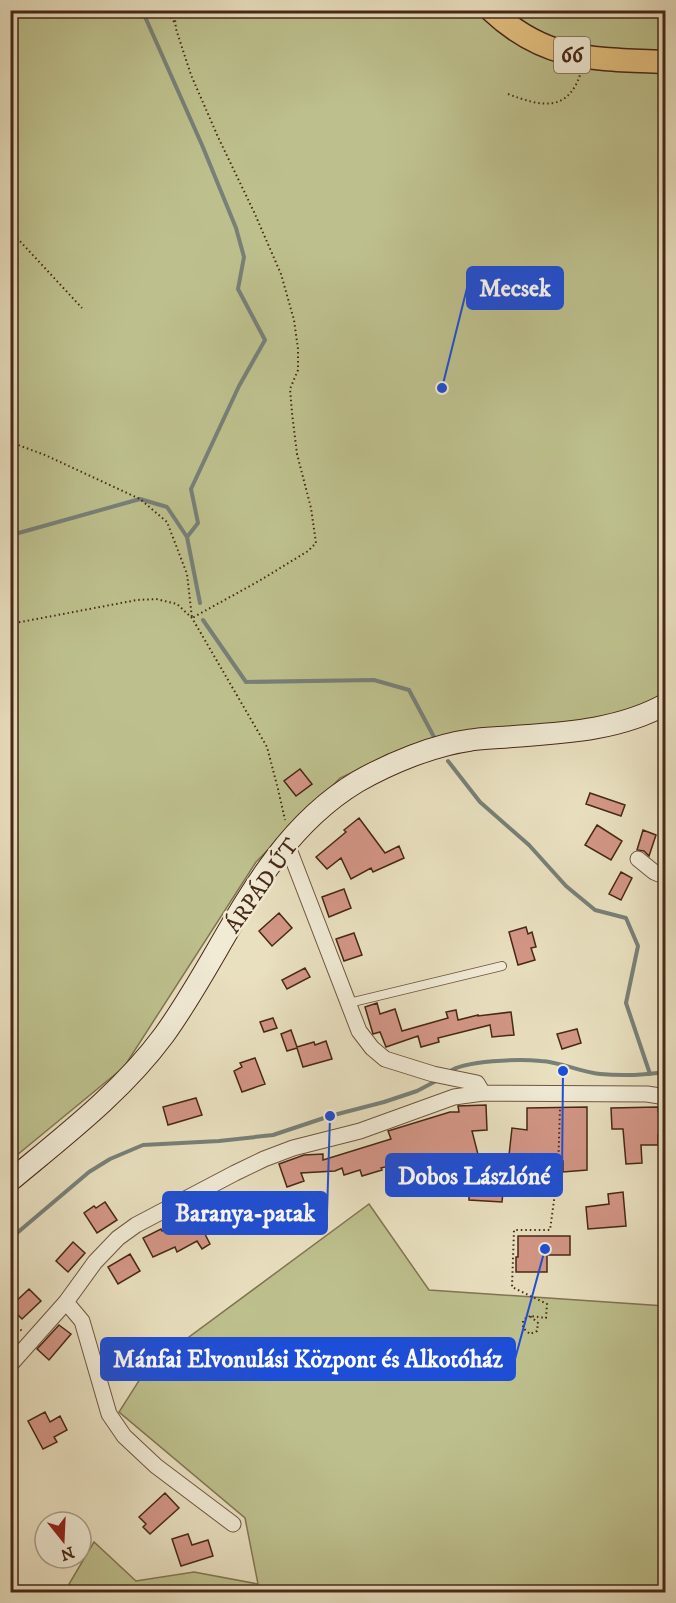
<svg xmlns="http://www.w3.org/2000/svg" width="676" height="1603" font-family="'IM FELL DW Pica',serif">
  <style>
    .green { fill: #bdc08d; stroke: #827452; stroke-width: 1.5 }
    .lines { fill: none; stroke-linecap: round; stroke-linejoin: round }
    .stream { stroke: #788078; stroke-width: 4 }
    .building { fill: #d39686; stroke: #472716; stroke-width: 1.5 }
    .lane-casing { stroke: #705540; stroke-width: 10 }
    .street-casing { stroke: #705540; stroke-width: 17 }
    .secondary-casing { stroke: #472716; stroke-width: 23 }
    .primary-casing { stroke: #472716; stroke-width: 25 }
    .path { stroke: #472716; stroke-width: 2; stroke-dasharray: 1.5 3; stroke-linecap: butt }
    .lane { stroke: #f1ebd6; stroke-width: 8 }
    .street { stroke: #f1ebd6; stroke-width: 15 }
    .secondary { stroke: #f1ebd6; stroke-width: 21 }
    .primary { stroke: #e4c080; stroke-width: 22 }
    .labels { text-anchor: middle; stroke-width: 5; stroke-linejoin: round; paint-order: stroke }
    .shield { fill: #f1ebd6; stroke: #7a6250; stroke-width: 1.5 }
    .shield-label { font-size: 21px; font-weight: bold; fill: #472716 }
    .street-label { font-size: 22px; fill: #472716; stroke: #f1ebd6 }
    .leader { fill: none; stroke: #1d4ed8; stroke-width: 2 }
    .callout-dot { fill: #1d4ed8; stroke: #f1ebd6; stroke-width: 2 }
    .callout { fill: #1d4ed8; stroke: #1d4ed8; stroke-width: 2 }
    .callout-label { font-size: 24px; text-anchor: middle; font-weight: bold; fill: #fff }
  </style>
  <rect width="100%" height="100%" fill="#e9e0c0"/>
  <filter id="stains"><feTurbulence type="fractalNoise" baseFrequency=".00333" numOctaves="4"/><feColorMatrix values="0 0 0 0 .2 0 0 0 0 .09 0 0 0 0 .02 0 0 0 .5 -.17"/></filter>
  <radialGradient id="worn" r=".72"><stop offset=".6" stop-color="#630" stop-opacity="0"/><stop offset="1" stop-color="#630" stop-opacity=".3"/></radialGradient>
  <path class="green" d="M10,11H666L665,700L620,720L402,749L340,778L256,862L124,1067L11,1160Z
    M369,1204L429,1290L665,1306V1592H79L69,1584L94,1542L136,1581L194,1572L258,1584L245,1518L119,1412L147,1368Z"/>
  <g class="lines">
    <path class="stream" d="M142,10L202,145L236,228L244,257L238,289L265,340L239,386L191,489L198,523L187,537
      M10,537L15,534L140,499L167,507L187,537L200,603
      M203,620L246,682L374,680L409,690L434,737
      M448,761L480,802L529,845L566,886L595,910L626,918L638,946L626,1003L650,1074
      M449,1072C464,1060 520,1059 541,1061C561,1062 580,1072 600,1074C621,1076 645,1075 666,1072
      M10,1236L17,1233L89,1172L110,1159L143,1145L219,1141L273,1135L330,1116L384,1102L417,1091L438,1080"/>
  </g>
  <path class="building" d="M300,769L312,784L296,796L284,781Z
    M590,793L625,805L621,816L586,804Z
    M359,818L385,853L399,846L404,858L373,872L371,868L351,879L341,858L327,869L316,857L346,832L344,830Z
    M597,825L622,841L611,860L585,845Z
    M643,830L656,835L649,856L644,851L637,850Z
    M621,872L632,878L621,900L609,894Z
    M344,889L351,908L329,917L322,897Z
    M279,913L292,928L272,946L259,931Z
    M526,927L528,934L532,932L536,947L531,948L535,960L518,965L509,932Z
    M354,933L362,955L344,961L336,939Z
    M305,968L310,977L287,989L282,980Z
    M377,1003L380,1014L395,1009L402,1031L448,1018L446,1012L456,1010L458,1020L478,1015V1016L511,1012L514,1035L492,1037L490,1025L438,1038L439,1042L421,1047L418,1036L386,1047L380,1032L373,1034L365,1007Z
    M273,1018L277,1028L264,1032L260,1022Z
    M577,1029L581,1043L562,1049L557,1034Z
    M291,1030L297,1047L314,1042L315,1045L326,1041L332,1059L303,1067L297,1048L287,1051L281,1034Z
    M255,1058L265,1084L242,1092L234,1071L242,1067L240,1063Z
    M196,1098L202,1115L168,1125L163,1107Z
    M486,1105L487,1130L472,1131L481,1166L479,1167L480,1190L503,1192L502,1202L469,1200V1193L458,1194L457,1172L437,1174L434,1154L381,1168L382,1170L362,1176L360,1170L344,1175L342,1168L335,1171L301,1173L304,1181L287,1187L279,1164L304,1155L323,1154V1160L391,1139L388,1131L450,1112H459L458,1106Z
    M587,1107V1170L563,1172V1161L521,1160V1166L508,1164L512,1128L527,1130V1108Z
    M658,1107V1111H666V1135H658V1145H641L642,1163L626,1164L623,1129H612L611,1108Z
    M623,1192L626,1226L588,1229L586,1207L609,1204L608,1194Z
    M222,1199L232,1220L205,1234L210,1244L202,1249L197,1241L177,1252L175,1247L153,1257L143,1238L161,1229L162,1231Z
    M105,1202L117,1220L97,1233L84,1213L94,1206L96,1208Z
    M518,1236H570V1255H547V1272H516V1257H518Z
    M73,1242L85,1253L68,1272L56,1261Z
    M130,1254L140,1271L118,1284L108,1267Z
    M29,1289L41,1301L22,1319L10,1307Z
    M59,1325L71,1334L49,1360L37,1349Z
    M45,1412L50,1422L60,1416L67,1430L54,1437L57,1442L43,1449L28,1421Z
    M165,1493L179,1508L150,1534L143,1527L146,1524L139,1517Z
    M188,1534L192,1545L208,1540L213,1556L181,1566L172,1539Z"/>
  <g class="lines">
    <defs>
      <path id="lane" d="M349,1003L502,966"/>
      <path id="street" d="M287,844L359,1031L372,1048L385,1059L433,1074L477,1083L483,1093
        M638,859L654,872L666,877
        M66,1302L82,1321L109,1414L124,1436L156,1466L233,1524
        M10,1365L66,1302L95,1262L118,1238L136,1225L235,1173L264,1159L293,1148L360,1131L454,1097L483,1093L647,1094L666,1097"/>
      <path id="secondary" d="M10,1181C64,1136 122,1092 164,1035C227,948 261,840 357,782C390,763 434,745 471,740C483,738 495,738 507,737C560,733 618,731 666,704"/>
      <path id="primary" d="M491,10C546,62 596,59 666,62"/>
    </defs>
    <use href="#lane" class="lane-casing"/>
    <use href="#street" class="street-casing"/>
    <use href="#secondary" class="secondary-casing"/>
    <use href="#primary" class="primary-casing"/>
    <path class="path" d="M165,10L175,23
      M508,94C540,106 568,114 581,72
      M10,223C23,254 16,276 10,308
      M17,238L82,308
      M10,442L45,455L140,499L167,522L187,574L192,618L259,581L308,551L316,543L311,508L297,454L292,413L290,389L298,370V349L294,320L281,274L254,212L218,137L191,75L176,29L174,10
      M10,624L137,600L156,599L177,604L192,618L267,747L278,789L285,820
      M530,1316L523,1320V1328L530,1334L537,1331L538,1323L530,1316L546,1318L547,1304L512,1287L514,1230H550L558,1171L560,1108
      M10,1321L22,1331"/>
    <use href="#lane" class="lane"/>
    <use href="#street" class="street"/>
    <use href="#secondary" class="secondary"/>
    <use href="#primary" class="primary"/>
  </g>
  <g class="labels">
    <rect class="shield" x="554" y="37" width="36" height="36" rx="4.5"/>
    <g class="shield-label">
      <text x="572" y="62">66</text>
    </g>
    <g class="street-label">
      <text transform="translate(261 885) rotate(-55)" y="8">ÁRPÁD ÚT</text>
    </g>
  </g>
  <path class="leader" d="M442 388L467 288M563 1071L562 1175M330 1116L327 1213M545 1249L515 1359"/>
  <g class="callout-dot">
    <circle cx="442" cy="388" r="6"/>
    <circle cx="563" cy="1071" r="6"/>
    <circle cx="330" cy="1116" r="6"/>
    <circle cx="545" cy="1249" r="6"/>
  </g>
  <g class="callout">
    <rect x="467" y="267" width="96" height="42" rx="6"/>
    <rect x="386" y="1154" width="176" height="42" rx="6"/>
    <rect x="163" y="1192" width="164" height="42" rx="6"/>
    <rect x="101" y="1338" width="414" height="42" rx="6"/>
  </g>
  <g class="callout-label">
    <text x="515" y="296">Mecsek</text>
    <text x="474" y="1184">Dobos Lászlóné</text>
    <text x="245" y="1221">Baranya-patak</text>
    <text x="308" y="1367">Mánfai Elvonulási Központ és Alkotóház</text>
  </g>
  <rect width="676" height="1603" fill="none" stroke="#e9e0c0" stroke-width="36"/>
  <rect x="12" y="12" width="652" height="1579" fill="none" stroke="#472716" stroke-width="3"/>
  <rect x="18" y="18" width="640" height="1567" fill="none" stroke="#472716" stroke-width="1.5"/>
  <g transform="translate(63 1540) rotate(162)"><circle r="28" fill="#f1ebd6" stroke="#ad9d89" stroke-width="1.5"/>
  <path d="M0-4.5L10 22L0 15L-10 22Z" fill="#8f2418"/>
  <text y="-9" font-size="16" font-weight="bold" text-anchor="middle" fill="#472716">N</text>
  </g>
  <rect width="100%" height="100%" filter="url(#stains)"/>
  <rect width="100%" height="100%" fill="url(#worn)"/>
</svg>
